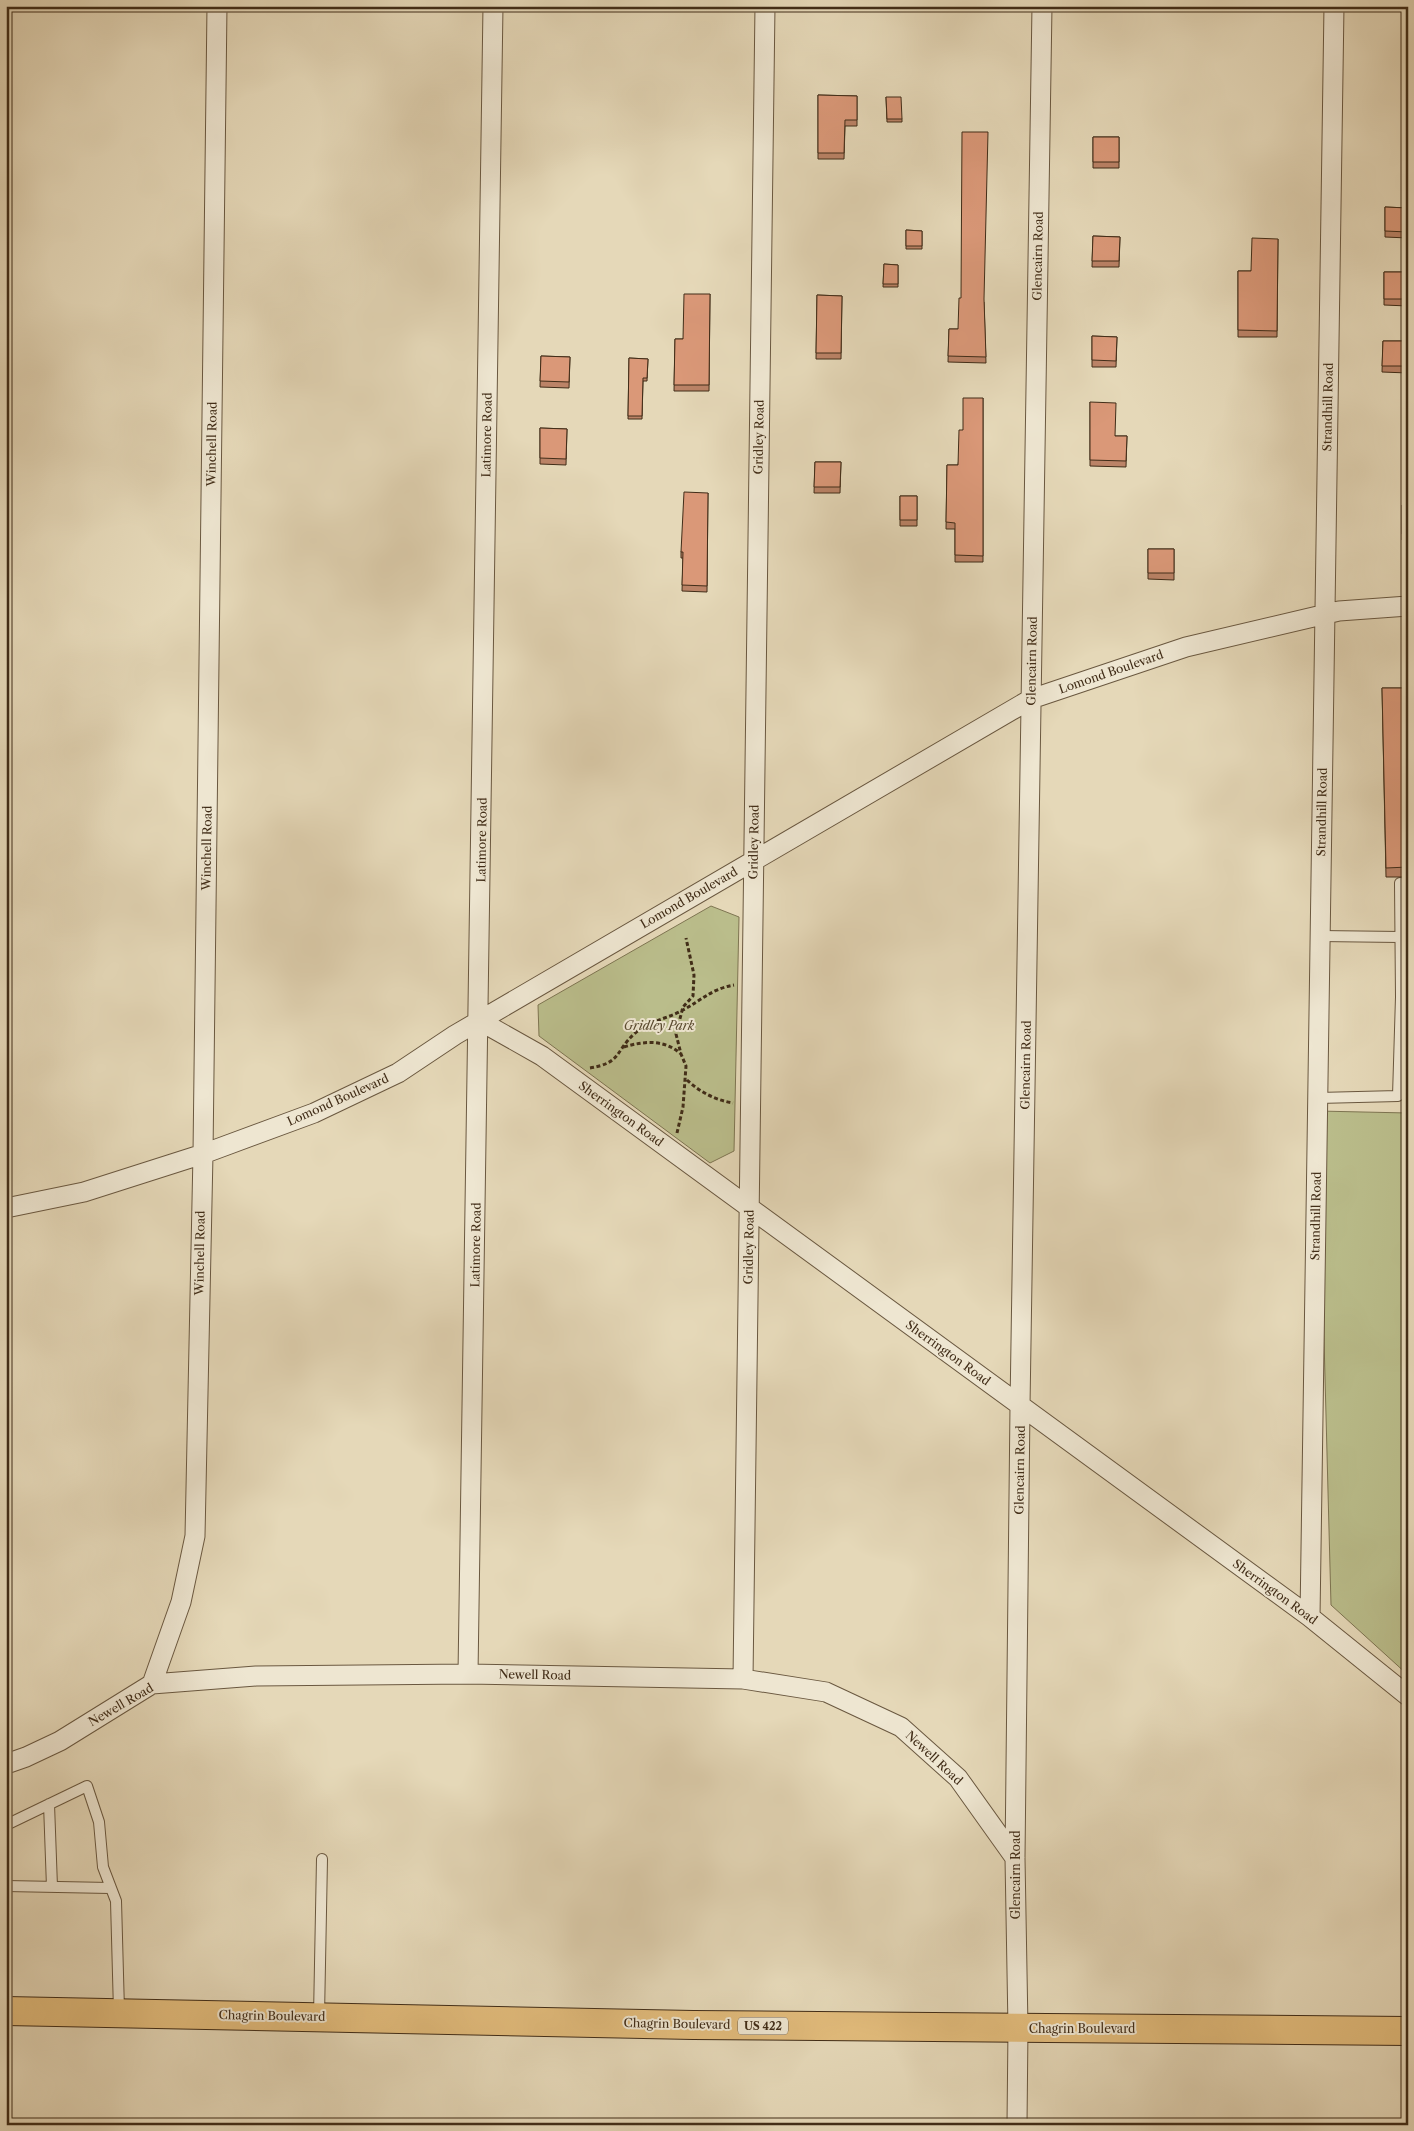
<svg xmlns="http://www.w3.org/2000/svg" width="1414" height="2131" font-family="'Libre Caslon Text',serif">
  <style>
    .green { fill: #babd8b; stroke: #7e7552 }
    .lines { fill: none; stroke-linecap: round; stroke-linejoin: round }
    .service-casing { stroke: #6a5840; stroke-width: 12 }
    .minor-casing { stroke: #6a5840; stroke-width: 21 }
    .primary-casing { stroke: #412d18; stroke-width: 30 }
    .path { stroke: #412d18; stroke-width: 3; stroke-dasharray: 4 2.5; stroke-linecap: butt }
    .service { stroke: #eee6d1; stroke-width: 10 }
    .minor { stroke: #eee6d1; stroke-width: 19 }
    .primary { stroke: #e2bc7c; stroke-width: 28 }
    .wall { fill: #bb8367; stroke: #412d18 }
    .building { fill: #da9878; stroke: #412d18 }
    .labels { text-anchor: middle; stroke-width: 4; stroke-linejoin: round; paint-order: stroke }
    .shield { fill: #eee6d1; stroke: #756450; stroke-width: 1 }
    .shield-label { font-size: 11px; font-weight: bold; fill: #412d18 }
    .street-label { font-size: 12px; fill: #412d18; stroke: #eee6d1 }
    .park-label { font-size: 12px; font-style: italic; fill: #594a2f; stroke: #eee6d1 }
  </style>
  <rect width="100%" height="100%" fill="#e5d8b8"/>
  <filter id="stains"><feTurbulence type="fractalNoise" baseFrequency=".004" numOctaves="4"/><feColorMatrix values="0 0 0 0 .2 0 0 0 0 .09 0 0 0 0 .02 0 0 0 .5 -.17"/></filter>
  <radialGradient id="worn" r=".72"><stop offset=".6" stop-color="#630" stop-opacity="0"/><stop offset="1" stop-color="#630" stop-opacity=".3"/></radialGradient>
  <path class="green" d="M711,906L739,917L734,1151L710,1163L539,1036L538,1005Z
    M1318,1111L1408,1113V1675L1331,1605Z"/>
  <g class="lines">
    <defs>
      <path id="service" d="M1320,936L1400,937
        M1318,1098L1398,1096L1401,997L1400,883
        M49,1804L52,1887
        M6,1825L87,1786L99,1822L103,1867L116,1901L119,2011
        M6,1886L110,1888
        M319,2016L322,1859"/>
      <path id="minor" d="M480,1021L542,1056L1310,1617L1408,1696
        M6,1208L84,1192L203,1154L314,1113L398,1073L455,1035L1031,699L1186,647L1339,611L1408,606
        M1310,1617L1334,6
        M468,1674L493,6
        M743,1679L765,6
        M152,1684L181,1602L195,1536L203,1154L217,6
        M6,1764L26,1757L60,1741L152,1684L256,1676L468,1674L743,1679L826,1692L901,1727L958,1778L1015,1858
        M1017,2125L1018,2028L1015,1858L1020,1406L1042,6"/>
      <path id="primary" d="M6,2011L693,2025L1408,2031"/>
    </defs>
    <use href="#service" class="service-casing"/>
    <use href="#minor" class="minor-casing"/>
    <use href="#primary" class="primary-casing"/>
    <path class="path" d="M624,1047C644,1041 664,1039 681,1054
      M590,1068C621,1063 615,1052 634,1034C648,1021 667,1019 683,1010C702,1000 711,989 734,985
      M687,1080C700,1092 715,1100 733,1103
      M677,1133L683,1107L686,1066L681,1054L676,1034L683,1007L693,996L694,975L686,938"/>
    <use href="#service" class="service"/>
    <use href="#minor" class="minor"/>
    <use href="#primary" class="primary"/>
  </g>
  <path class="wall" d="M818,95L857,96V126H845L844,159H818Z
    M886,97L902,119V122H887Z
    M1093,137H1119V168H1093Z
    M1385,207L1408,208V238L1385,237Z
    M906,230L922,231V249H906Z
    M1093,236L1120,237L1119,267H1092Z
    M1278,239L1277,337H1238V271H1251Z
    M884,264L898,265V287H883Z
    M1384,272H1408V306L1384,305Z
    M710,294L709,391H674L675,339H683Z
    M817,295L842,296L841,359H816Z
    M984,302L986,363L948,362L949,329H958Z
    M1092,336L1117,337L1116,367H1092Z
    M1383,341H1408V373L1382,372Z
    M541,356L570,357L569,388L540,387Z
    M629,358L648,359L647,381H643L642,419H628Z
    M983,398V562H955V529H946L947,465H958L963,430Z
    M1090,402L1115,436H1127L1126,467L1090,466Z
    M540,428L567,429L566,465L540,464Z
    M815,462H841L840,493H814Z
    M708,493L707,592L682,591L683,558H681V552Z
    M900,496H917V526H900Z
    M1402,505L1408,506V540H1402Z
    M1148,549H1174V580L1148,579Z
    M1382,688H1408V877H1386Z"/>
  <path class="building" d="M818,95L857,96V120H845L844,153H818Z
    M886,97H901L902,119H887Z
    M962,132H988L984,299L986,357L948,356L949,329H958L959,298H961Z
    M1093,137H1119V162H1093Z
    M1385,207L1408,208V232L1385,231Z
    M906,230L922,231V246H906Z
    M1093,236L1120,237L1119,261H1092Z
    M1252,238L1278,239L1277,331L1238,330V271H1251Z
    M884,264L898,265V284H883Z
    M1384,272H1408V299H1384Z
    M684,294H710L709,385H674L675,339H683Z
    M817,295L842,296L841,353H816Z
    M1092,336L1117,337L1116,361L1092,360Z
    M1383,341H1408V366H1382Z
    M541,356L570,357L569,382L540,381Z
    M629,358L648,359L647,378H643L642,416H628Z
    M963,398H983V556L955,555V523L946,522L947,465H958L959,430H963Z
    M1090,402L1116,403L1115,436H1127L1126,461L1090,460Z
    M540,428L567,429L566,459L540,458Z
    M815,462H841L840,487H814Z
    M684,492L708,493L707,586L682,585L683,552H681Z
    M900,496H917V520H900Z
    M1402,505L1408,506V533L1402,534Z
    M1148,549H1174V573H1148Z
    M1382,688H1408V867L1386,868Z"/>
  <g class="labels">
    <rect class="shield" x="738" y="2017.5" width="50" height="17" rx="4"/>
    <g class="shield-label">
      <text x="763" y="2030">US 422</text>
    </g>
    <g class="street-label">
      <text transform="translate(1038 256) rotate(-89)" y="4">Glencairn Road</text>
      <text transform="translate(1328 407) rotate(-89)" y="4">Strandhill Road</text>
      <text transform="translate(487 435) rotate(-89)" y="4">Latimore Road</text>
      <text transform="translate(759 437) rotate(-89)" y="4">Gridley Road</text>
      <text transform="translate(212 444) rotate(-89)" y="4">Winchell Road</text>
      <text transform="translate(1032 661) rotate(-89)" y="4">Glencairn Road</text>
      <text transform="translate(1111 672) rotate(-19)" y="4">Lomond Boulevard</text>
      <text transform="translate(1322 812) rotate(-89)" y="4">Strandhill Road</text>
      <text transform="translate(482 840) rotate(-89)" y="4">Latimore Road</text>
      <text transform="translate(754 842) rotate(-89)" y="4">Gridley Road</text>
      <text transform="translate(207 848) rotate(-89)" y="4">Winchell Road</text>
      <text transform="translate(689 898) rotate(-30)" y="4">Lomond Boulevard</text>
      <text transform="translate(1026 1065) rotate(-89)" y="4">Glencairn Road</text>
      <text transform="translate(338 1100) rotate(-24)" y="4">Lomond Boulevard</text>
      <text transform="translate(621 1114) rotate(36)" y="4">Sherrington Road</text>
      <text transform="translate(1316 1216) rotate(-89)" y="4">Strandhill Road</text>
      <text transform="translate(476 1245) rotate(-89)" y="4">Latimore Road</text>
      <text transform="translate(749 1247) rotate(-89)" y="4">Gridley Road</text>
      <text transform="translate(200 1253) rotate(-89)" y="4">Winchell Road</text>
      <text transform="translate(948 1353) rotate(36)" y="4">Sherrington Road</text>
      <text transform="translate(1020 1470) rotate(-89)" y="4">Glencairn Road</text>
      <text transform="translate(1275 1592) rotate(36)" y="4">Sherrington Road</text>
      <text transform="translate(535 1675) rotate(1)" y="4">Newell Road</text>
      <text transform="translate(121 1705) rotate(-30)" y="4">Newell Road</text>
      <text transform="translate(934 1758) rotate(43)" y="4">Newell Road</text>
      <text transform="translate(1016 1875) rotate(-90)" y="4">Glencairn Road</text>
      <text transform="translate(272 2016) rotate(1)" y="4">Chagrin Boulevard</text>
      <text transform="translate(677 2024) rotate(1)" y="4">Chagrin Boulevard</text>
      <text x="1082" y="2033">Chagrin Boulevard</text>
    </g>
    <g class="park-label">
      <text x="659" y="1030">Gridley Park</text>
    </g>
  </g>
  <rect width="1414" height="2131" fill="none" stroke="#e5d8b8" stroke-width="25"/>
  <rect x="8" y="8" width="1399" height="2116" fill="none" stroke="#412d18" stroke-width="2.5"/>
  <rect x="12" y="12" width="1389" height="2106" fill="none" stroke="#412d18"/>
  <rect width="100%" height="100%" filter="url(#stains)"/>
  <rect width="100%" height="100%" fill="url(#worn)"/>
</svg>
